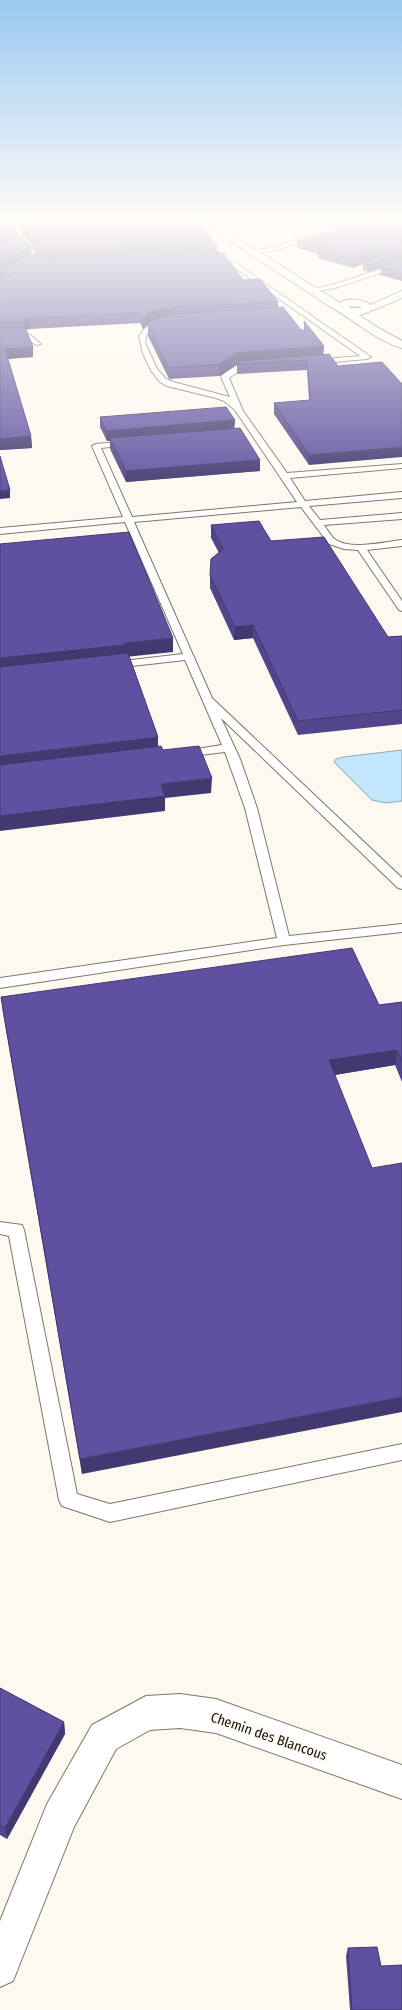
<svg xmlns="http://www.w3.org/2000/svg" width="402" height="2010" font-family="'Fira Sans Condensed',sans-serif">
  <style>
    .water { fill: #c2e7fd; stroke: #8ea7b5 }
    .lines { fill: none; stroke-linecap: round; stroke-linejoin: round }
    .lane-casing { stroke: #7e776a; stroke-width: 2 }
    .street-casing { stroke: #7e776a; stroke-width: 2 }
    .primary-casing { stroke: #7e776a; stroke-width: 2 }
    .lane { fill: #fff; fill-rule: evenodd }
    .street { fill: #fff; fill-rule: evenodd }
    .primary { fill: #fff; fill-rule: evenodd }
    .wall { fill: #52468a }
    .shaded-wall { fill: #423970 }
    .building { fill: #5f51a0; stroke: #423970 }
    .labels { text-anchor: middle; stroke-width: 4; stroke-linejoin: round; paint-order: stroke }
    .near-street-label { font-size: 14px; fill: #15120d; stroke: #fef9f0 }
  </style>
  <rect width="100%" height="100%" fill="#fef9f0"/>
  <path class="water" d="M402,750V801L386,803L372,800L334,762L336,759L343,757Z"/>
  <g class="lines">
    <defs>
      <path id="lane" d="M19,224L22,226V238C30,247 40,259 50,263V265L37,262C29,250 13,241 16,226Z
        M316,233L318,236L277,250L250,254L247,252L274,247Z
        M211,256L234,262L371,357L367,359L312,364L311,362L315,360L360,356L230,264L211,258Z
        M402,262V266L335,288L311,292L308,290L332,285Z
        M165,321L167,322V324L158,327L147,333L145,342L147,347L157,369L166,379L173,382L230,397L221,377L222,375L236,366L257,365V369L241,370L229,378L243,411L287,473L402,464V468L290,478L305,501L402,492V498L309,506L320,520L402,513V519L324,525C327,529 331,537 336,540C351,550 385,542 402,540V546L367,550L402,601V611L399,610L358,550L344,549L329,544L301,507L134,522L212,698L402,878V889L398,888L221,718L240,759L257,808L289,936L402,924V932L284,945L0,988V978L277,938L245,808L225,752L183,757L177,754L183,751L222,745L185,660L114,668L109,665L114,662L183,654L125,522L0,534V528L123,517L92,446L96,444L128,441L132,443L128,445L101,448L132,517L297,502L235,410L224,401L216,398L167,386L160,382L152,372L143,354L139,336L146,327Z
        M0,333L29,334L41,344L36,345L25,337H0Z
        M0,1222L22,1225L24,1230L77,1494L110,1504L402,1444V1460L110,1522L62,1506L59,1500L9,1236L0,1234Z"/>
      <path id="street" d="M402,291V298L373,310L369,311L364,308Z
        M180,1694L216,1699L402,1765V1799L216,1733L180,1728L150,1730L116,1749L74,1827L13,1981L0,1987V1921L47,1804L92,1725L146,1696Z"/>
      <path id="primary" d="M197,219H207L340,303C348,296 368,300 374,308L369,312L359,315L375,326L402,341V348C378,342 352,318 329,306ZM349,306L360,307L362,308H351Z"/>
    </defs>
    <use href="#lane" class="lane-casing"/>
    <use href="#street" class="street-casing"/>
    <use href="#primary" class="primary-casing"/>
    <use href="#lane" class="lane"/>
    <use href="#street" class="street"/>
    <use href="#primary" class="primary"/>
  </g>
  <path class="wall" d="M28,219H197L217,246V252L243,280L278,302V308L301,330H304V321L324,346L309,465L274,414V403L309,400L307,370L237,374V364L236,365L220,376L169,379L148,336V325L149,324L143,329L140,323L30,329L26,330L33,347V357L8,359L31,436L32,448L0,450V223L15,231L31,255L38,254L23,235L22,226L32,222H30Z
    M304,219H365L334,227Z
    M386,219H402V281L380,275L381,268L368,272L363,270V264L353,268L318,258V254L297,248V241Z
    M100,417L235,420L234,428L260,471L126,482L110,449V441H107L100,427Z
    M211,525L271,541L388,637L402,636V724L298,735L253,638L234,640L210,588V575L219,553L211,538Z
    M1,997L379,1005L402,1002V1082L395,1065L335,1075L82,1474L3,1013Z
    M0,1688L64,1722L65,1734L7,1839L0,1835Z
    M348,1948L381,1966L402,2010H350L346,1956Z"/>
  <path class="shaded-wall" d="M30,219H79L30,222Z
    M338,219H365L334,227V220Z
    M31,247L32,257L0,272V262Z
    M383,249L382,257L363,262V264L353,268L354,260Z
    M402,254V261L381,267V268L368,272L369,264Z
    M4,272L5,282L0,284V274Z
    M175,307V318L149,324L143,329V319L148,313Z
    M30,318V329L24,330L23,320Z
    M324,346L323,357L236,365L220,376V364L236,353Z
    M33,347V357L6,359L5,349Z
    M235,420L234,431L110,438V441H107L106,431Z
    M31,436L32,448L0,450V439Z
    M402,447V457L309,465V455Z
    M260,460V471L126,482V471Z
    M10,490V498L0,499V491Z
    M253,625V638L234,640L235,627Z
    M173,638V652L125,657L0,672V658L124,643Z
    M158,737V752L0,771V756Z
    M212,778L211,793L165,798V811L0,831V816L161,784Z
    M397,1050L395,1065L328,1076L329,1060Z
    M402,1397V1412L82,1474L80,1459Z
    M64,1722L65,1734L7,1839L5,1828Z"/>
  <path class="building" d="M61,219H197L217,246L189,244L49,252L41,250L22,226V223L33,222L32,221Z
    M366,219H386L402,223V254L369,264L363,262L389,253L390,251L383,249L354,260L318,251L326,248L297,241Z
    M0,223H14L15,231L31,247L0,262Z
    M189,250L213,251L224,254L243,280L260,279L278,302L175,307L148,313L143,319L140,313L30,318L23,320V322H0V281L11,275L4,272L0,274V269L35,253L48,258Z
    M402,260V273L381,267Z
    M283,307L301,330H305L304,321L324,346L236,353L220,364L169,368L148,325L150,321L159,318L176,314Z
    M0,328H24L26,330L33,347L5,349L31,436L0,439Z
    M329,354L338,366L382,362L402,384V447L309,455L274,403L310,400L307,360L237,364L242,361Z
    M226,407L235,420L106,431L100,417Z
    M240,428L260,460L126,471L110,438Z
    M0,456L10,490L0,491Z
    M259,521L271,541L324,537L388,637L402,636V710L298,721L253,625L235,627L210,575L211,559L223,549L211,525Z
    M129,532L173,638L124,643L125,645L0,658V544Z
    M128,653L158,737L0,756V667Z
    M161,746L163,750L199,746L212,778L161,784L165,796L0,816V765Z
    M352,948L379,1005L402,1002V1061L397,1050L329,1060L372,1168L402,1163V1397L80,1459L1,997Z
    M0,1688L64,1722L5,1828L0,1826Z
    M377,1947L381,1966L402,1965V2010H352L348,1948Z"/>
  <linearGradient id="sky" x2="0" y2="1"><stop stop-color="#99c8f0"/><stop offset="0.44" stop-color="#fffcf8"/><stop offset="1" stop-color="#fffcf8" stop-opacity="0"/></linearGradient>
  <rect width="402" height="500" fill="url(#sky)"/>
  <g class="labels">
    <g class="near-street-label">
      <text transform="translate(269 1736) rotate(19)" y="5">Chemin des Blancous</text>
    </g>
  </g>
</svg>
